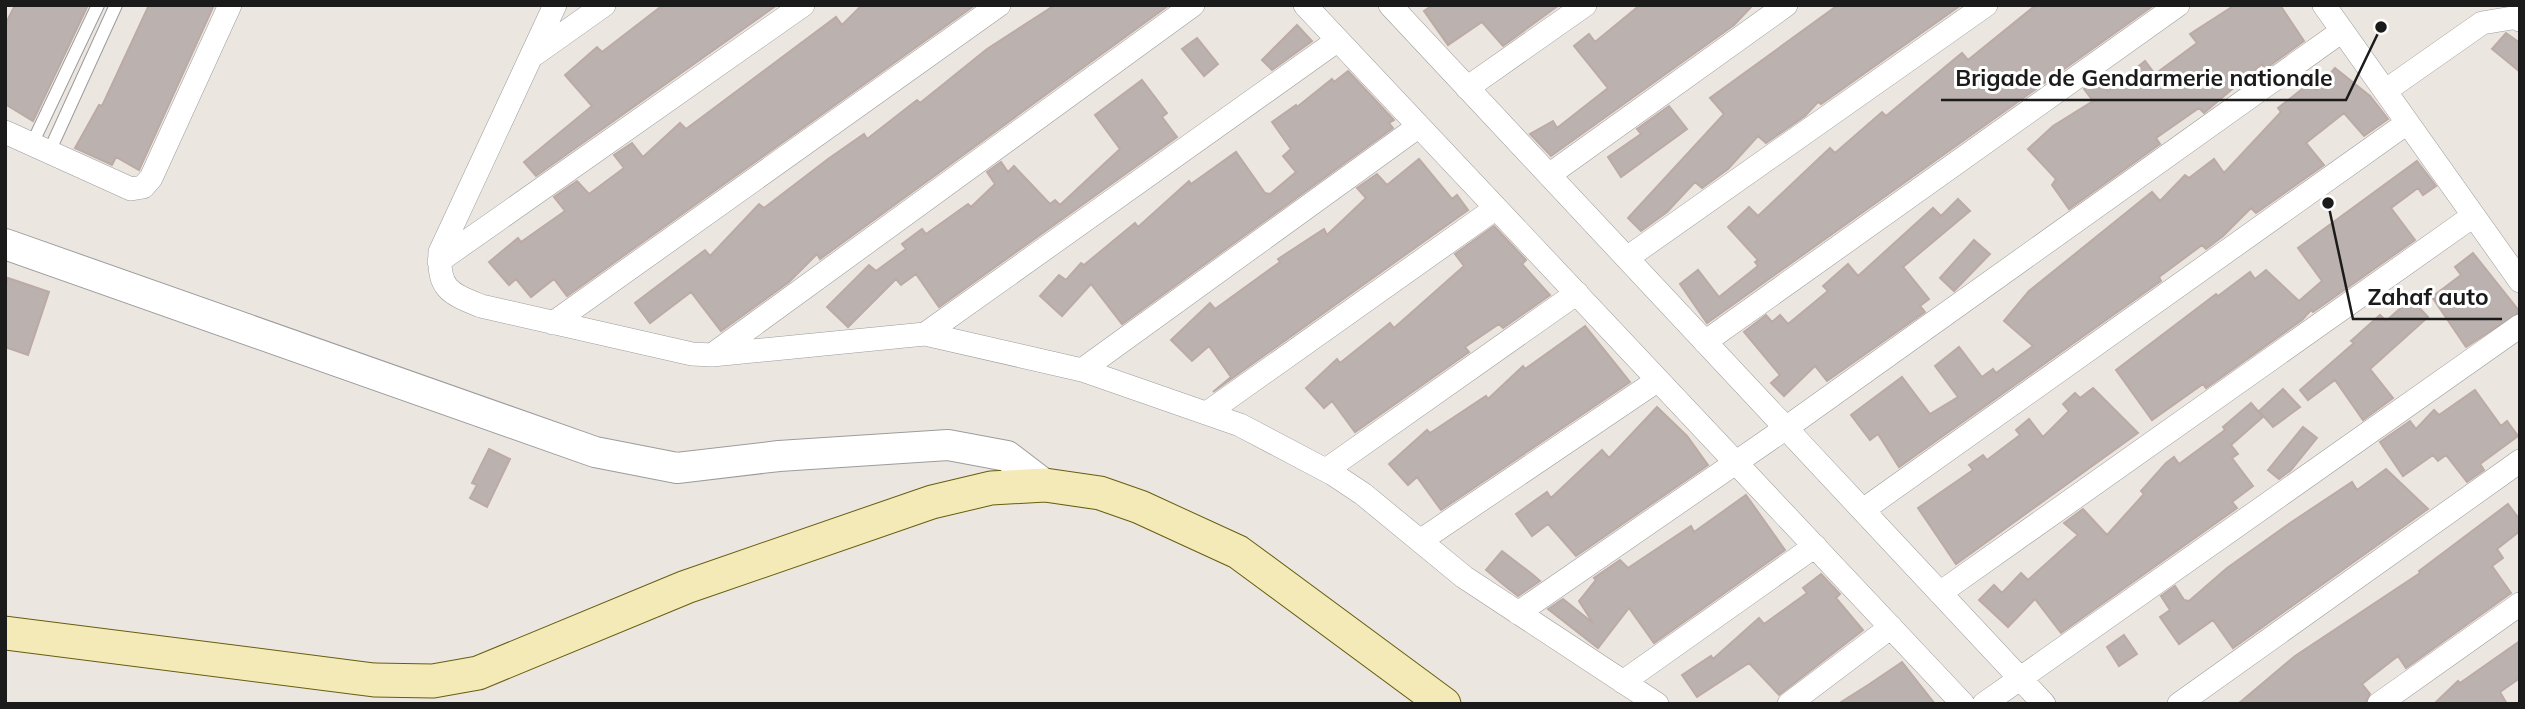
<svg xmlns="http://www.w3.org/2000/svg" width="2525" height="709" font-family="Mulish,sans-serif">
  <style>
    .building { fill: #bbb1ae; stroke: #bcaaa5; stroke-width: 2 }
    .lines { fill: none; stroke-linecap: round; stroke-linejoin: round }
    .service-casing { stroke: #9c9c9c; stroke-width: 14 }
    .minor-casing { stroke: #9c9c9c; stroke-width: 24 }
    .tertiary-casing { stroke: #9c9c9c; stroke-width: 32 }
    .secondary-casing { stroke: #665e0e; stroke-width: 35 }
    .service { stroke: #fff; stroke-width: 12 }
    .minor { stroke: #fff; stroke-width: 23 }
    .tertiary { stroke: #fff; stroke-width: 30 }
    .secondary { stroke: #f3eab8; stroke-width: 33 }
    .leader { fill: none; stroke: #1b1b1b; stroke-width: 2.5 }
    .callout-dot { fill: #1b1b1b; stroke: #fff; stroke-width: 2.5 }
    .callout-label { font-size: 23px; text-anchor: middle; font-weight: bold; fill: #1b1b1b; stroke: #fff; stroke-width: 6; stroke-linejoin: round; paint-order: stroke }
  </style>
  <rect width="100%" height="100%" fill="#ece6e1"/>
  <path class="building" d="M15,5H88L33,121L5,104V25Z
    M149,5H214L139,170L116,157L112,165L75,148L99,105L102,106Z
    M663,5H777L536,176L524,162L592,106L565,75L597,47L602,52Z
    M862,5H975L567,296L554,279L531,297L516,279L509,285L489,262L518,238L521,242L565,211L554,197L577,181L589,194L624,168L614,155L632,143L643,157L680,123L686,129L836,17L842,25Z
    M1055,5H1169L820,259L817,254L789,282L721,331L691,292L650,323L635,303L705,250L710,256L759,204L764,208L828,159L864,134L867,139L917,100L920,103L987,49Z
    M1433,5H1559L1503,46L1482,22L1448,45L1424,11Z
    M1640,5H1753L1734,25L1551,156L1530,134L1553,121L1557,128L1608,88L1574,46L1589,34L1595,42Z
    M1838,5H1961L1821,104L1818,102L1805,116L1766,143L1758,136L1728,169L1702,188L1695,182L1667,212L1641,231L1628,218L1724,114L1710,98Z
    M2036,5H2154L1707,323L1680,284L1698,270L1719,297L1758,266L1755,262L1758,260L1728,227L1749,207L1758,216L1830,148L1835,153L1882,112L1886,116L1962,53L1968,60Z
    M2235,5H2280L2304,41L2265,69L2262,64L2204,113L2199,108L2156,138L2160,144L2069,209L2052,185L2056,179L2028,149L2053,126L2093,101L2084,89L2099,79L2108,91L2145,61L2155,74L2197,43L2190,34Z
    M1297,25L1312,41L1272,70L1262,60Z
    M2506,33L2520,43V72L2492,49Z
    M1197,38L1218,64L1204,76L1182,49Z
    M2335,68L2370,96L2388,119L2364,136L2344,113L2306,143L2324,165L2256,213L2251,208L2223,236L2206,249L2202,245L2159,277L2161,281L1899,467L1878,434L1870,440L1851,415L1902,377L1930,414L1958,397L1935,366L1959,347L1982,377L1993,369L1996,373L2033,346L2004,321L2029,291L2152,192L2160,201L2185,175L2189,178L2214,159L2224,173L2281,112L2278,108L2310,83L2316,90Z
    M1348,71L1394,120L1389,123L1393,128L1122,324L1091,284L1062,316L1040,296L1059,275L1066,280L1081,263L1084,265L1135,223L1138,227L1189,181L1191,184L1236,152L1265,193L1270,194L1296,172L1283,156L1291,149L1272,122L1296,105L1297,107L1332,79L1334,82Z
    M1142,80L1167,113L1162,117L1177,137L939,307L916,274L901,285L896,279L848,327L827,307L869,265L876,271L906,249L902,244L922,229L926,234L968,204L971,207L995,184L987,172L1001,162L1008,172L1014,166L1050,204L1055,200L1060,205L1120,149L1095,115Z
    M1669,106L1687,129L1621,177L1608,157L1641,134L1637,129Z
    M1419,159L1452,199L1457,195L1468,210L1213,392L1231,377L1209,346L1192,361L1171,340L1210,303L1215,309L1280,262L1278,259L1324,229L1327,235L1366,198L1357,188L1377,174L1387,185Z
    M2417,161L2436,186L2423,195L2418,188L2391,208L2415,240L2313,312L2311,310L2302,320L2206,388L2203,384L2152,420L2116,370L2216,294L2218,296L2250,272L2255,279L2266,270L2299,301L2322,281L2298,248Z
    M1958,199L1970,211L1903,267L1929,299L1920,306L1925,312L1827,381L1815,366L1784,396L1771,383L1780,375L1744,332L1766,315L1772,322L1780,315L1788,324L1828,291L1823,286L1848,264L1858,276L1933,208L1941,216Z
    M1494,226L1526,260L1522,264L1550,295L1503,328L1499,324L1465,347L1469,352L1355,432L1332,401L1324,408L1306,388L1337,359L1340,363L1390,323L1394,328L1464,266L1455,254Z
    M1974,240L1990,254L1954,291L1940,278Z
    M2473,253L2520,312L2466,347L2432,297L2461,275L2455,267Z
    M8,278L49,292L28,355L5,347V287Z
    M2411,299L2428,317L2370,369L2393,398L2363,420L2335,380L2308,400L2300,390L2354,343L2351,341L2380,315L2386,321Z
    M1585,326L1630,382L1441,510L1417,477L1408,485L1389,464L1427,430L1430,433L1486,396L1488,399L1523,366L1525,369Z
    M2093,388L2138,433L1956,564L1918,508L1973,470L1969,465L1983,455L1987,460L2020,435L2016,430L2029,419L2043,437L2069,411L2063,404L2075,393L2080,398Z
    M2283,389L2300,407L2273,427L2259,411Z
    M2475,390L2501,426L2507,421L2518,436L2480,464L2484,470L2467,482L2446,455L2438,461L2433,455L2403,476L2380,442L2410,421L2416,429L2434,410L2439,415Z
    M2251,403L2263,417L2231,445L2238,454L2232,458L2253,486L2232,502L2237,508L2061,633L2035,599L2008,627L1979,600L1994,585L2002,593L2021,573L2028,580L2078,535L2064,523L2083,509L2107,535L2144,494L2141,491L2166,463L2174,457L2179,464L2225,430L2223,427Z
    M1657,407L1687,436L1708,465L1576,556L1548,524L1532,536L1516,514L1547,492L1551,498L1602,450L1609,458Z
    M2303,427L2317,438L2291,470L2279,479L2268,470Z
    M489,449L510,459L487,507L470,498L477,485L472,483Z
    M2386,469L2428,509L2233,648L2213,620L2179,644L2160,617L2170,610L2161,596L2175,586L2184,600L2189,601L2227,568L2290,523L2352,482L2357,490Z
    M1746,495L1785,550L1654,643L1629,608L1598,648L1548,609L1563,599L1593,623L1579,601L1596,580L1594,578L1620,560L1628,568L1691,526L1694,532Z
    M2508,504L2520,520V531L2497,549L2503,558L2492,566L2511,593L2406,668L2398,656L2362,684L2370,694L2365,704H2238L2295,656L2420,573L2419,571Z
    M1502,551L1532,574L1540,581L1518,596L1505,586L1486,570Z
    M1821,574L1840,594L1836,598L1863,630L1779,695L1749,663L1697,697L1682,675L1711,656L1713,659L1759,618L1764,624L1807,593L1803,588Z
    M2124,635L2137,654L2119,666L2107,647Z
    M2520,641V678L2500,692L2507,704H2434L2458,681L2460,683Z
    M1902,662L1935,704H1838L1868,685Z"/>
  <g class="lines">
    <defs>
      <path id="service" d="M32,144L98,5
        M49,152L116,5"/>
      <path id="minor" d="M555,5L440,252C438,289 449,293 481,306L692,354L712,355L925,334L1082,370L1240,425L1333,474L1363,494L1464,577L1657,704
        M1305,5L1963,704
        M1390,5L2044,704
        M2324,5L2520,281
        M535,54L604,5
        M1467,88L1585,5
        M2385,91L2482,23L2518,17L2520,20
        M5,132L131,189L143,187L151,178L230,5
        M1549,175L1786,5
        M1627,258L1986,5
        M439,261L803,5
        M553,323L999,5
        M925,334L1338,40
        M1705,342L2178,5
        M712,355L1193,5
        M1082,370L1419,126
        M1207,413L1496,208
        M1326,470L1577,293
        M1863,510L2407,123
        M1420,541L1658,380
        M1940,593L2473,216
        M1518,613L1786,428L2342,31
        M1623,682L1815,546
        M1789,704L1891,627
        M1984,704L2520,326
        M2179,704L2520,461
        M2379,704L2520,604"/>
      <path id="tertiary" d="M5,244L595,452L677,468L779,456L948,445L1007,456L1045,485"/>
      <path id="secondary" d="M5,633L374,680L433,681L478,673L686,587L932,502L991,488L1045,485L1100,493L1140,507L1238,552L1444,704"/>
    </defs>
    <use href="#service" class="service-casing"/>
    <use href="#minor" class="minor-casing"/>
    <use href="#tertiary" class="tertiary-casing"/>
    <use href="#secondary" class="secondary-casing"/>
    <use href="#service" class="service"/>
    <use href="#minor" class="minor"/>
    <use href="#tertiary" class="tertiary"/>
    <use href="#secondary" class="secondary"/>
  </g>
  <path class="leader" d="M2381 27L2346 100H1941M2328 203L2353 319H2502"/>
  <g class="callout-dot">
    <circle cx="2381" cy="27" r="7"/>
    <circle cx="2328" cy="203" r="7"/>
  </g>
  <g class="callout-label">
    <text x="2144" y="86">Brigade de Gendarmerie nationale</text>
    <text x="2428" y="305">Zahaf auto</text>
  </g>
  <rect width="2525" height="709" fill="none" stroke="#1b1b1b" stroke-width="14"/>
</svg>
